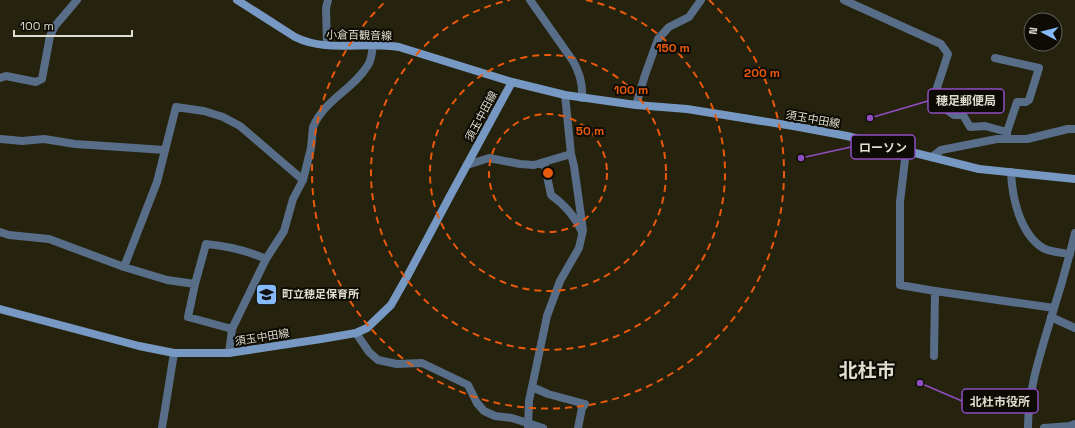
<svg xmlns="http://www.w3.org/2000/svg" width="1075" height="428" font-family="'Space Grotesk','Noto Sans JP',sans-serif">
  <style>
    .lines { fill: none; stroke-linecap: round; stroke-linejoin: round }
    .minor { stroke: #586d87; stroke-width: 8 }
    .tertiary { stroke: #586d87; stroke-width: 8 }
    .secondary { stroke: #7698c2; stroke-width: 8 }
    .ring { fill: none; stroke: #e8590c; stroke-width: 2; stroke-dasharray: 7 5 }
    .labels { text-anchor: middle; stroke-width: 4; stroke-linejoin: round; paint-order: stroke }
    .street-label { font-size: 11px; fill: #deddd0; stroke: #0d0b04 }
    .poi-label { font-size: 11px; font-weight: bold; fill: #deddd0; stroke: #0d0b04; text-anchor: start }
    .town-label { font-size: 19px; font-weight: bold; fill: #deddd0; stroke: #0d0b04 }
    .centre { fill: #e8590c; stroke: #0d0b04; stroke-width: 2 }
    .ring-label { font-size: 12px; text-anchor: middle; font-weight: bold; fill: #e8590c; stroke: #0d0b04; stroke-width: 4; stroke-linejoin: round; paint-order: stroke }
    .leader { fill: none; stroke: #8f4fc2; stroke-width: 1.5 }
    .callout-dot { fill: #8f4fc2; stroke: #0d0b04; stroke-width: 1.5 }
    .callout { fill: #0d0b04; stroke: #8f4fc2; stroke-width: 1.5 }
    .callout-label { font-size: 12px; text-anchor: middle; font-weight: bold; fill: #deddd0 }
  </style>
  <rect width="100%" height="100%" fill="#25220d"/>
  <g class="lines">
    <path class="minor" d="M530,0L573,61C580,73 583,84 582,98
      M844,0L941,44L948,54L933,100L954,115H963L970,127L985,126L1007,132V139
      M327,45L326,8L328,0
      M995,58L1039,68L1029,100L1026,102H1017L1007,132
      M0,78L6,76L36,82L42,79L50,36L55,26L77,0
      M636,105L645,75L658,39L669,27L689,17L701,0
      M1,139L22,141L44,139L75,144L165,150
      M906,151L900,202V285L935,291L934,356
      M932,157L941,150L997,139H1027L1068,129H1075
      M544,162L551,195C565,205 575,216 582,232
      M467,165L489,158L520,164L534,165L571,154
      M1011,172C1012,197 1020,234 1043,248C1050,252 1062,253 1070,254
      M0,232L9,235L49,239L124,267L167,280L195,284L188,317L232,329
      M124,267L157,182L176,107L204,111L223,117L240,126L303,180
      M195,284L206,244C227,246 246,250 266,259
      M1051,317L1075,328
      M356,333L369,352L378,360L397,364L422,363L468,385L477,403L484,411L495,416L512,418L543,428
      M229,353L232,329L266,259L284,231L293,199L303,180L311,148L313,127C324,100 354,89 368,65C372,59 372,51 373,44
      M532,387L548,394L585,404L582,408L578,428
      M162,428L174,353
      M1044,428L1070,426L1075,424"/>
    <path class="tertiary" d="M935,291L1054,308
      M528,428L529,401L547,316L560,281L579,248L583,230L574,166L571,154L565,95
      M1028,428C1028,390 1040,355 1051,318C1060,290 1068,262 1075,233"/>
    <path class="secondary" d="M237,0L295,37C327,53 364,41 399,47L512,82L565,95L636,105L687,109L799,127L847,136L979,169L1075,179
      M0,309L139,346L174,353H229L321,339L356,333L367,328L391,305L408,275L450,196L512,82"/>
  </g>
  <g class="ring">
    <circle cx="548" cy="173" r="59"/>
    <circle cx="548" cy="173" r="118"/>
    <path d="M586 0A177 177 0 1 1 510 0"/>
    <path d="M709 0A236 236 0 1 1 387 0"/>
  </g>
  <defs>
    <symbol id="school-square" viewBox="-11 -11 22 22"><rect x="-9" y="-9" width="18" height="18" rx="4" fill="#86bbfb" stroke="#0d0b04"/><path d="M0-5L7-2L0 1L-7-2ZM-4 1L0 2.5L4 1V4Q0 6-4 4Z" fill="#111"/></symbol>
  </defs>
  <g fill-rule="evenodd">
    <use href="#school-square" x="254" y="282" width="25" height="25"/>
  </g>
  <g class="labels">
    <g class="street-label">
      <text transform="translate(359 35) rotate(1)" y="4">小倉百観音線</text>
      <text transform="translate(481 116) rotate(-62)" y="4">須玉中田線</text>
      <text transform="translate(813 119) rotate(10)" y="4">須玉中田線</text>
      <text transform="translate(262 337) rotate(-9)" y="4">須玉中田線</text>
    </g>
    <g class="poi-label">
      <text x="282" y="298">町立穂足保育所</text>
    </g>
    <g class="town-label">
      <text x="867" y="377">北杜市</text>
    </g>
  </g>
  <circle cx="548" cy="173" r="6" class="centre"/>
  <g class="ring-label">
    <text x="673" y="52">150 m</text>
    <text x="762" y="77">200 m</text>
    <text x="631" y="94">100 m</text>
    <text x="590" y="135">50 m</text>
  </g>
  <path class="leader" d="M870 118L928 101M801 158L851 147M920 383L962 401"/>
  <g class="callout-dot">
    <circle cx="870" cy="118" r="4"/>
    <circle cx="801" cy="158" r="4"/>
    <circle cx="920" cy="383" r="4"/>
  </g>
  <g class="callout">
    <rect x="928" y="89" width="76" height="24" rx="4"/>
    <rect x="851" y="135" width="64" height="24" rx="4"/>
    <rect x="962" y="389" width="76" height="24" rx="4"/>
  </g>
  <g class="callout-label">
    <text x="966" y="105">穂足郵便局</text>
    <text x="883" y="152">ローソン</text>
    <text x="1000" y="406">北杜市役所</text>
  </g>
  <g transform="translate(1043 32) rotate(277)"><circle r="19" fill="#0d0b04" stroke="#615f56"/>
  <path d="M0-3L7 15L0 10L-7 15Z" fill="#86bbfb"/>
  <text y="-6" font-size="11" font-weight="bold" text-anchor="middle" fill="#deddd0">N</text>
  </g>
  <path d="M14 30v6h118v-6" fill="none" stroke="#deddd0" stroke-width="2"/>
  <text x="20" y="30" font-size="12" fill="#deddd0" stroke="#0d0b04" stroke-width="3" paint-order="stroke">100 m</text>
</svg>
